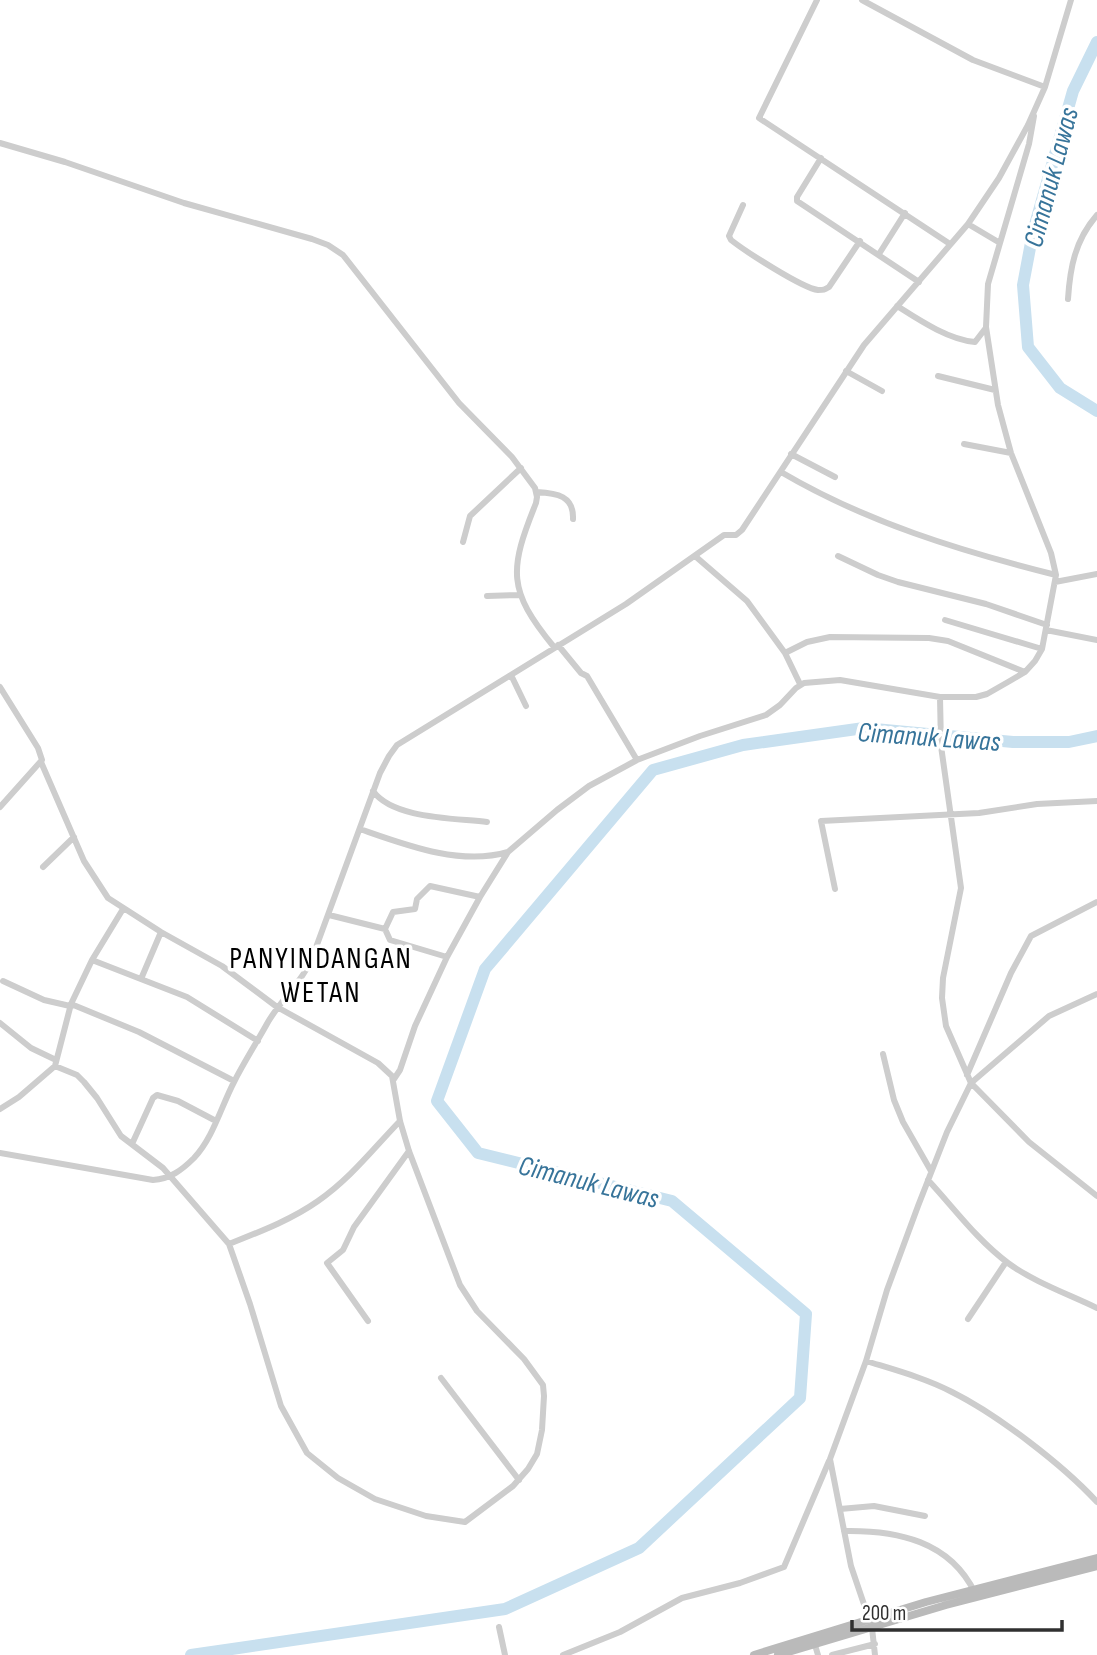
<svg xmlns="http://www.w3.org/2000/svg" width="1097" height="1655" font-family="'Sofia Sans Condensed',sans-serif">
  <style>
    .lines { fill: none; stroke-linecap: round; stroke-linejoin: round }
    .river { stroke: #c8e0ef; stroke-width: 12 }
    .minor { stroke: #cdcdcd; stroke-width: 6 }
    .secondary { stroke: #bababa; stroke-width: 8 }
    .labels { text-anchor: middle; stroke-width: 7; stroke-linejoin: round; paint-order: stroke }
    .water-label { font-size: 28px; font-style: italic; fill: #37749a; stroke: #fff }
    .quarter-label { font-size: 30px; letter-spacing: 2px; fill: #000; stroke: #fff }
  </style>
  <rect width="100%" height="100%" fill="#fff"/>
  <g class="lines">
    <path class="river" d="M1097,42L1073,91L1033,232L1023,285L1028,347L1060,388L1097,411
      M191,1655L505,1609L639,1548L800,1398L806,1314L672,1201L478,1153L437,1101L485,969L653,770L743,745L864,728L1013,742H1069L1097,736"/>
    <path class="minor" d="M817,0L759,118L950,244
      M862,0L973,60L1045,87
      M0,143L65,162L184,203L312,239L328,245L343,255L459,403L512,457L535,488L537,497L536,503C509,570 507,590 554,647
      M821,158L797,197V201L919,282
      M743,205L729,236L731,240C745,251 802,288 818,290C824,290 824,290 829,287L860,241
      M968,224L1000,243
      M879,254L905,213
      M1068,299C1070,268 1075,240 1097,215
      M897,306C919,320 949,340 975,342L985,329
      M846,371L882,391
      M938,376L995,390
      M964,444L1011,453
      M791,454L835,477
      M781,472C866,522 960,551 1056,575
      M537,492C557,493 574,496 573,519
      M463,542L470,516L521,468
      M695,556L747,601L785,653L800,684
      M838,556L878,575L898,582L986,604L1047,625
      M1055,582L1097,574
      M487,596L519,595
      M945,620L1042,649
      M1046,630L1097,640
      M558,645L581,673L587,676L637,760
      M785,653L807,642L830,637L929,638L948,641L1025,672
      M511,675L526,706
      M0,687L38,748L42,760L0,807
      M373,791C393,819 455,818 487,822
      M360,829C406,845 460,866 508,852
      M43,867L74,837
      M835,889L821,821L979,813L1037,804L1097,801
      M329,915L385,929L393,912L415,909L417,899L430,886L480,897
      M385,929L390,940L447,957
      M92,960L187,997L258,1041
      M141,979L161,932
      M3,981L44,1000L70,1006
      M1097,994L1049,1016L971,1083L1029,1142L1097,1196
      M71,1004L139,1032L234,1081
      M0,1023L31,1048L56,1060
      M883,1054L894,1100L903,1122L931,1171
      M55,1066L71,1004L92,960L123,909
      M967,1075L1011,973L1031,936L1097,902
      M394,1079L400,1070L415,1026L447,957L480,897L508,852L557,810L589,786L637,760L700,736L766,715L780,705L796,688L804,683L840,680L940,697H976L987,694L1008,682L1025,672L1035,661L1042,649L1056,575L1051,553L1011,453L998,405L986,327L988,284L1029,144L1034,116
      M0,1109L19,1097L55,1066L77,1075L84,1082L97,1098L121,1136L163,1168L229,1244L250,1304L281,1406L307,1453L338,1478L375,1499L426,1516L465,1522L513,1486L528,1469L537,1454L542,1430L544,1396L543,1385L524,1359L477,1311L460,1285L409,1151L400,1121L392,1076L378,1063L277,1007L222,966L161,932L108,898L84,861L41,762
      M132,1144L153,1098L157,1095L178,1101L216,1121
      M0,1153L153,1180C170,1179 182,1170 194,1158C213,1138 221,1107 234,1082C244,1062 257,1042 268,1022C281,1000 300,984 311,961L380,773L389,756L397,745L626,604L724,535H736L742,530L864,345L968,224L999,178L1028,125L1045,87L1071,0
      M928,1180C954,1208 977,1240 1008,1263C1034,1282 1068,1294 1097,1308
      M229,1244C259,1232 291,1220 318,1201C350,1179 373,1149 400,1121
      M968,1319L1006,1262
      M368,1321L327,1263L343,1250L354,1227L409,1151
      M866,1361C895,1370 925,1378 952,1392C998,1415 1063,1465 1097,1502
      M441,1378L519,1480
      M840,1509L874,1506L925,1516
      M844,1531C897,1530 950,1541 975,1593
      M499,1627L505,1655
      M815,1645L818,1655
      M563,1655L620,1632L682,1598L740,1583L784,1567L829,1461
      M832,1655L875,1644
      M875,1655L872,1628L851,1566L830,1459L866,1361L887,1290L918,1206L947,1132L971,1083L946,1026L942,998L943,978L961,888L941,746L940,697"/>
    <path class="secondary" d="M754,1655L926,1602L1097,1558
      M778,1655L946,1605L1097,1566"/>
  </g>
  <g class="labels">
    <g class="water-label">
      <text transform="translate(1050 177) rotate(-75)" y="10">Cimanuk Lawas</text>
      <text transform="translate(929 736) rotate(4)" y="10">Cimanuk Lawas</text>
      <text transform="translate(589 1181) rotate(14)" y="10">Cimanuk Lawas</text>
    </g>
    <g class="quarter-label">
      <text x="321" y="968">PANYINDANGAN<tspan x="321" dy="34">WETAN</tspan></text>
    </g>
  </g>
  <path d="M852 1620v10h210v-10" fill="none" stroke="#303030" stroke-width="3.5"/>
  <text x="862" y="1620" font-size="21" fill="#303030" stroke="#ffffff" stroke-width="5" paint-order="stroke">200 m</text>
</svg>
